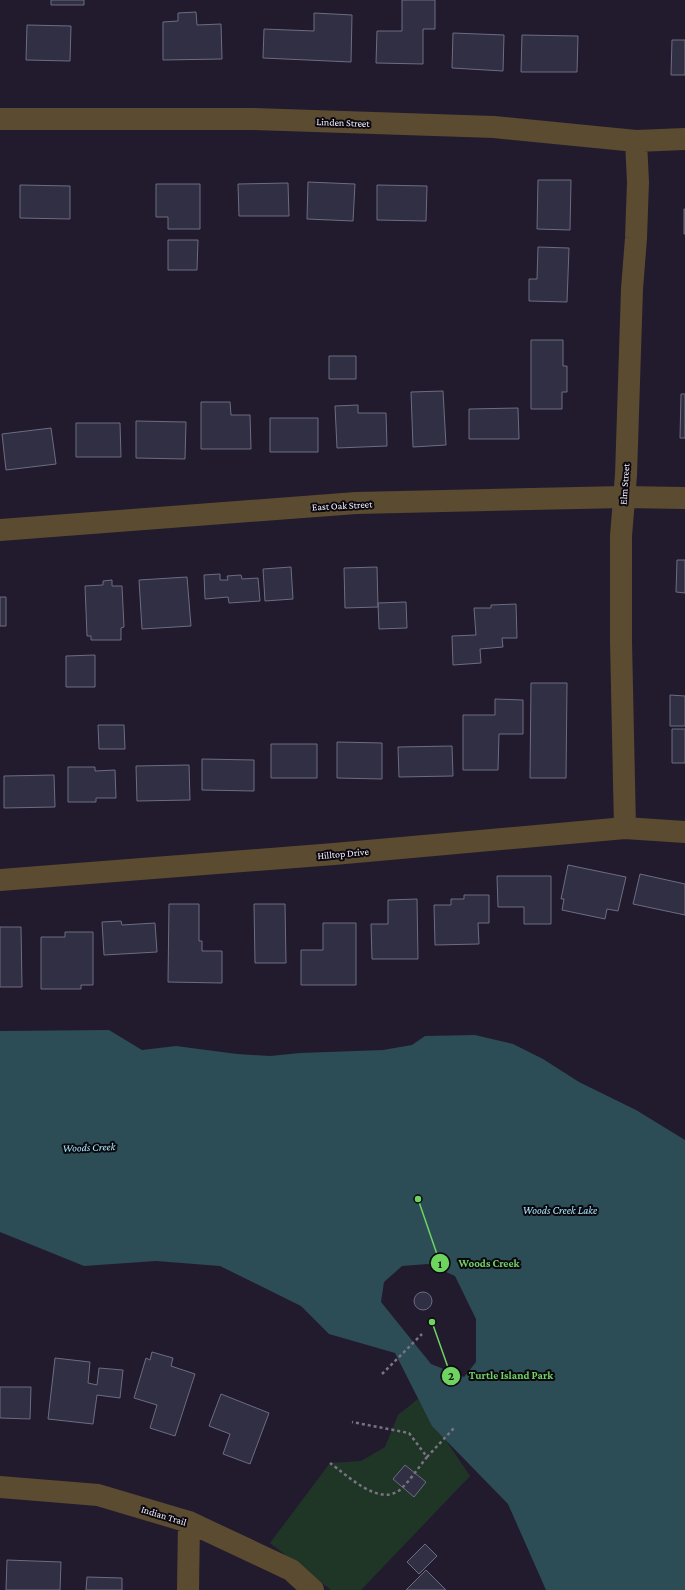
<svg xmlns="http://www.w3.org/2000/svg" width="685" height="1590" font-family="'Crimson Pro',serif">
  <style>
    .green { fill: #1f3627 }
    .water { fill: #2c4d55; fill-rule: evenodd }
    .building { fill: #302f43; stroke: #6d6c83 }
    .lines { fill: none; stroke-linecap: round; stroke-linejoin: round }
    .path { stroke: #797383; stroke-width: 2.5; stroke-dasharray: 3 3; stroke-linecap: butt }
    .minor { stroke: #5b4b31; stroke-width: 22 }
    .labels { text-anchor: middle; stroke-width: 4; stroke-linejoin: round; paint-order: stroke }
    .street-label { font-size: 10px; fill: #f6f2fe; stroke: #0a070f }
    .water-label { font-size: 11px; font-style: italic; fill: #a5e7f9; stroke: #0a070f }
    .leader { fill: none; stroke: #6fd360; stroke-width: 1.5 }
    .callout-dot { fill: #6fd360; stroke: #0a070f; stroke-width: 1.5 }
    .mark-label { font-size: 12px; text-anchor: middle; font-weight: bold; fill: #111 }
    .callout-label { font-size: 11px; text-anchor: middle; font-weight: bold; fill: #6fd360; stroke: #0a070f; stroke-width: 4; stroke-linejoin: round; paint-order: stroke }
  </style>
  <rect width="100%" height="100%" fill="#221b2d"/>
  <path class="green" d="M418,1399L470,1476L361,1590H331L270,1543L330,1463L361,1461L385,1447L398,1415Z"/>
  <path class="water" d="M109,1030L142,1050L176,1046L237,1054L270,1056L300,1053L383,1050L412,1045L425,1036L475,1035L513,1044L543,1059L579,1082L636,1110L685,1140V1590H546L508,1504L432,1426L395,1353L329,1334L301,1306L220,1266L156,1261L84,1266L0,1232V1031ZM428,1264L455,1276L476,1319V1362L464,1377L431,1364L381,1302L384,1282L402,1266Z"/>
  <path class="building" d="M51,0H84V5H51Z
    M402,0H435V29H423V64L376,63L377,31H402Z
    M196,12L197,25L221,24L222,59L163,60V22L178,21V13Z
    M314,13L352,15L351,62L263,58L264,29L314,31Z
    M27,25L71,26L70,61L26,60Z
    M453,33L504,35L503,71L452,68Z
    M522,35L578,36L577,72H521Z
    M672,40H685V75H671Z
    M538,180H571L570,230L537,229Z
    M308,182L355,184L353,221L307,219Z
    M288,183L289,216H239L238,184Z
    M156,184H200V229H168V217H156Z
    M20,185L70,186V219L20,218Z
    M377,185L427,186L426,221L377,220Z
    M684,209H685V234H684Z
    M168,240H198L197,270H168Z
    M538,247L569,248L567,302L529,301V279H537Z
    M531,340H563V366H567V392H562V409H531Z
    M329,356H356V379H329Z
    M443,391L446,445L413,447L411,392Z
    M681,394H685V438H680Z
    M201,402H230L231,415H250L251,449H201Z
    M358,405V413H386L387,446L337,448L335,406Z
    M518,408L519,439H469V409Z
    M270,418H318V452H270Z
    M136,421L186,422L185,459L136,458Z
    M76,423H120L121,457H76Z
    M51,428L56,464L6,470L2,434Z
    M677,560H685V593L676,592Z
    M291,567L293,599L265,601L263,569Z
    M377,567L378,607L345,608L344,568Z
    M220,574V580H228L227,576L241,575L242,579L258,578L260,601L229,603L228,597L205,599L204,575Z
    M187,577L191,626L142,629L139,580Z
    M112,580V586H122L124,627L121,628V640H91V636H87L85,586L103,585V581Z
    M0,597H6V626H0Z
    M406,602L407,628L379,629L378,603Z
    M516,604L517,638H502L503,647L480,649L481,663L453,665L452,636L476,635L474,608H491V605Z
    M95,655V687H66V656Z
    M531,683H567L566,778H530Z
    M670,695L685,696V726H670Z
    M495,699L523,700V734H499L498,770H463V715H495Z
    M98,725H124L125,749H99Z
    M672,729H685V763H672Z
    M337,742L382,743V779L337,778Z
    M271,744H317V778H271Z
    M452,746L453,776L399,777L398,747Z
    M202,759L254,760V791L202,790Z
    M189,765L190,800L137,801L136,766Z
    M68,767H95V771L115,770L116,798H96V802H68Z
    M54,775L55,807L4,808V776Z
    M568,865L626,877L618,911L607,909L605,919L562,910L564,899H561Z
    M640,874L685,884V915L633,904Z
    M497,876H551V924H524V907H498Z
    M464,895H489V923H478L479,944L435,945L434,905H451V899H464Z
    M417,899L418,959H372L371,924H388V900Z
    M169,904H199V941H202V951H222V983L168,982Z
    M254,904H285L286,963H255Z
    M121,921L122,925L155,923L157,952L104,955L102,922Z
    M323,923H356V985H301V950H323Z
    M0,927H21L22,987H0Z
    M65,932H93V985H81V989H41V937H65Z
    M414 1301a9 9 0 1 1 18 0a9 9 0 1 1-18 0Z
    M152,1352L173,1358L171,1366L195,1374L175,1436L150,1428L157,1405L134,1398L146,1358L150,1360Z
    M55,1358L90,1362L88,1383L97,1385L99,1368L123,1370L120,1398L97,1395L93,1424L48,1419Z
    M0,1387H31L30,1419L0,1418Z
    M221,1394L269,1413L250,1464L223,1454L230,1434L209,1426Z
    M405,1465L426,1482L414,1497L393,1479Z
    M425,1544L437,1556L419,1574L407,1562Z
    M7,1560L61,1562L60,1590H6Z
    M426,1570L446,1590H406Z
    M87,1577L122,1578V1590H86Z"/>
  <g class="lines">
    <path class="path" d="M382,1374L422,1334
      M427,1457L454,1428
      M330,1463C347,1475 381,1509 402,1488C411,1479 419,1467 427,1457L409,1433L352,1422"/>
    <path class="minor" d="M0,119H253L494,127L636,141L685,139
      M0,530L356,503L623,497L685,498
      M625,828L621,641V536L626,475L632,289L636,238L638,182L636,141
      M0,880L334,854L625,828L685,832
      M0,1487L98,1495L189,1522L291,1570L313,1590
      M188,1590L189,1522"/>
  </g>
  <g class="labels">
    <g class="street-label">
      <text transform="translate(343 122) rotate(2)" y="4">Linden Street</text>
      <text transform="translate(624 484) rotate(-86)" y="4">Elm Street</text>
      <text transform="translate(342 505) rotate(-3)" y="4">East Oak Street</text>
      <text transform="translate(343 853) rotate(-5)" y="4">Hilltop Drive</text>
      <text transform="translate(164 1515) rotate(17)" y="4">Indian Trail</text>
    </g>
    <g class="water-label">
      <text transform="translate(89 1147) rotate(-2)" y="4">Woods Creek</text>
      <text x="560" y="1214">Woods Creek Lake</text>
    </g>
  </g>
  <path class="leader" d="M418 1199L440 1263M432 1322L451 1376"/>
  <g class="callout-dot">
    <circle cx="418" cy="1199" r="4"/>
    <circle cx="432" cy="1322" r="4"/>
    <circle cx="440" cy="1263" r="10"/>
    <circle cx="451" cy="1376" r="10"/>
  </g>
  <g class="mark-label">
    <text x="440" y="1268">1</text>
    <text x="451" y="1380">2</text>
  </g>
  <g class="callout-label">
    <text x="489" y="1267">Woods Creek</text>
    <text x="511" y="1379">Turtle Island Park</text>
  </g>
</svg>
